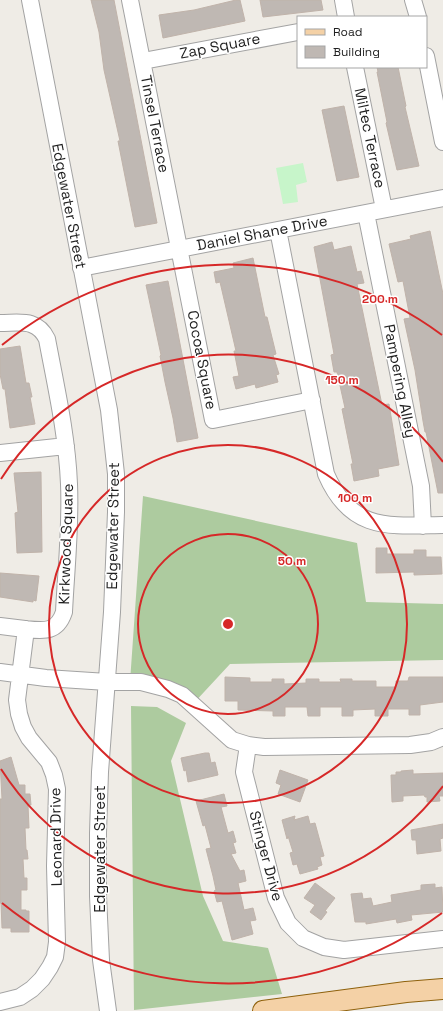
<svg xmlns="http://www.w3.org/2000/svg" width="443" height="1011" font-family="'Space Grotesk',sans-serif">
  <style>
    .forest { fill: #adcb9f }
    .park { fill: #c7f5ca }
    .building { fill: #bfb8b3; stroke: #c0b3aa }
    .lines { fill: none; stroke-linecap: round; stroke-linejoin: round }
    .minor-casing { stroke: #a3a3a3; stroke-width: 18 }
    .major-casing { stroke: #8e610c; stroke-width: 22 }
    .minor { stroke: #fff; stroke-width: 16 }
    .major { stroke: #f4d1a6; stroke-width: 20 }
    .ring { fill: none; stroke: #d62828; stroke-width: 2 }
    .labels { text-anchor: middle; stroke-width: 3; stroke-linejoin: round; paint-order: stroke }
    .street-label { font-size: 15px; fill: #1f1f1f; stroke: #fff }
    .centre { fill: #d62828; stroke: #fff; stroke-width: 2 }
    .ring-label { font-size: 12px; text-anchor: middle; font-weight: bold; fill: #d62828; stroke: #fff; stroke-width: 3; stroke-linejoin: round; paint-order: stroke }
  </style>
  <rect width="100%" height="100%" fill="#efece6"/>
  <path class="forest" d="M143,496L357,543L366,602L443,604V660L230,664L192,705L130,682Z
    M131,706L157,707L186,723L171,761L203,896L223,941L268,948L282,994L134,1010Z"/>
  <path class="park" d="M303,163L307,182L296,185L298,202L283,204L276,168Z"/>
  <path class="building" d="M91,0H114L157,223L135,227L118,141H120L104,70L99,32Z
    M236,0H240L245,21L163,38L159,15L194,10Z
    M260,0H321L323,10L263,17Z
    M377,67H398L406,106L405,107L419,166L397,170L386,123L387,122L377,72H378Z
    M344,106L359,177L337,181L322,110Z
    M430,231L443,294V493H438L426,432H425L423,421L415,370L404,319L410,318L403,281L398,282L389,244L411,239L410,236Z
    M332,242L334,250L351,246L357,272L361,271L364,283L357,284L382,405L389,404L399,465L378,469L379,476L354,481L351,464H353L342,409L345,408L337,372H334L331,355L334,354L314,247Z
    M253,258L265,317H267L276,354L273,355L279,374L276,375L278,382L256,388L255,384L236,389L233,377L239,376L234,351H236L220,282L216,283L214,272L234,268L233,263Z
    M168,281L198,438L177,442L173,418L165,382L160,356L161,355L146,285Z
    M20,346L26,383H29L32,397H30L35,424L10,428L5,389H3L0,374V349Z
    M41,472L42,552L17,553L15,513L18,512L14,473Z
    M376,548H387V554H414V550H426V557H441L442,574L414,575V572L376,573Z
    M0,573L39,576L36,601L33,600V602L0,597Z
    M225,677L250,678V682H272V679H284V684L306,683V679H319V682H341L340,679H352V681H376V687H396V681H408L409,677H443V702L420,705V715H409V709H388V716H375V709L353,710V716H342V707H320V716H308L307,707H285V716H273V711L238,710V701H225Z
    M205,753H209L211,763L215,762L218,775L188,782L186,770L184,771L181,758Z
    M11,757L19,785H25V794H30L31,805H28L29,828H25L26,850H27L28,859H23L24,878H27V890H21V910H26V911H29V932H11V928H2L1,903H0V799H2L0,761Z
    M280,770L308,780L300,802L278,794L281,785L276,783Z
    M413,770V774L443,773V796H439L440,801L427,802V797H425L424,795L403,796V801L392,802L391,775H396V772H401V771Z
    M224,794L227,806L221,807L228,833L233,831L236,842L233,843L236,853L231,854L240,871L244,870L246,881L238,883L244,910L253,908L256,920L250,921L253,934L232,940L222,901L217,902L214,891L216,890L213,876L206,849L211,848L205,825L203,826L196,801Z
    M295,816L294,820L308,816L310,824L315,823L324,856L320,857L322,865L317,867L318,869L300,874L297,864L293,865L290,853L293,852L288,836L287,839L282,820Z
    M443,824V838L440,839L441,851L417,854L416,840H412L411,830Z
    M315,883L335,898L325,911L327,912L321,920L310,912L315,905L304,898Z
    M435,884V888L442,887L443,912L411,915L412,920L397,923L396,919L366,924V922H355L351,894L362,893L363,899L371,898L373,906L392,902L391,895L421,890V885Z"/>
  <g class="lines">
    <defs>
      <path id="minor" d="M30,0L109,410L116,474V512L112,612L100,772L98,833V896L101,960L108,1011
        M130,0L213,420L312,400
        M343,0L346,17
        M413,0L418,17
        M426,56L443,142
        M143,61L298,32
        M355,67L384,209
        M366,213L421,486L423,526
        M278,230L326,474C351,532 389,526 443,525
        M81,268L443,198
        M0,323C20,323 37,318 47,339C56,387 67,435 69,484C71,527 66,570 64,612C57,633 44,631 25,629C17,628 8,627 0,626
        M0,453L66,446
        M0,672L46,678L107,682H141L168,689L182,695L232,740L248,745L264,747L410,745L431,742L443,737
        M248,745L244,772L276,898L288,923L303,938L324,947L344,950L443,939
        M0,1002L20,997L32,989L42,979L50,967L55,957L57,942L55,866L57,789L54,775L49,762L29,738L23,727L19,714L17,700L26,629"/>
      <path id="major" d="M263,1011L406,992L443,989"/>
    </defs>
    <use href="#minor" class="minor-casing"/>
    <use href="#major" class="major-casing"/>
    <use href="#minor" class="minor"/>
    <use href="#major" class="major"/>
  </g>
  <g class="ring">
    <circle cx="228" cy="624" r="90"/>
    <circle cx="228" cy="624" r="179"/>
    <path d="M443 786A269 269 0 0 1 1 769M1 479A269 269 0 0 1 443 462"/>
    <path d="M442 913A359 359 0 0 1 2 903M2 345A359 359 0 0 1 442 335"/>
  </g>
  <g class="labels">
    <g class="street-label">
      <text transform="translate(220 46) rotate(-11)" y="5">Zap Square</text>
      <text transform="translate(155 124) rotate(79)" y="5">Tinsel Terrace</text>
      <text transform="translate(370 138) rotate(78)" y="5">Miltec Terrace</text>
      <text transform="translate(69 206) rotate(79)" y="5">Edgewater Street</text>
      <text transform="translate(262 233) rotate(-11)" y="5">Daniel Shane Drive</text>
      <text transform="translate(202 360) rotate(79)" y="5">Cocoa Square</text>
      <text transform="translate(400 381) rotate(79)" y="5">Pampering Alley</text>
      <text transform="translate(113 526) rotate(-89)" y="5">Edgewater Street</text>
      <text transform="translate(66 544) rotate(-88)" y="5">Kirkwood Square</text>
      <text transform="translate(56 837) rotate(-91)" y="5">Leonard Drive</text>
      <text transform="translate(100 849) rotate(-90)" y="5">Edgewater Street</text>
      <text transform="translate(266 856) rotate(75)" y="5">Stinger Drive</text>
    </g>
  </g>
  <circle cx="228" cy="624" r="6" class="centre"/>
  <g class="ring-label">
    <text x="380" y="303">200 m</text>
    <text x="342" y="384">150 m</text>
    <text x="355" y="502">100 m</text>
    <text x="292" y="565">50 m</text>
  </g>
  <rect x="297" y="16" width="130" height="52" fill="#ffffff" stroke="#a5a5a5"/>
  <rect x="305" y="29" width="20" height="6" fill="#f4d1a6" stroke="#a5a5a5"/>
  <text x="333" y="36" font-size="12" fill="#1f1f1f">Road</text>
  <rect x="305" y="46" width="20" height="12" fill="#bfb8b3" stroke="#a5a5a5"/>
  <text x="333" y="56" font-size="12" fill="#1f1f1f">Building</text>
</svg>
